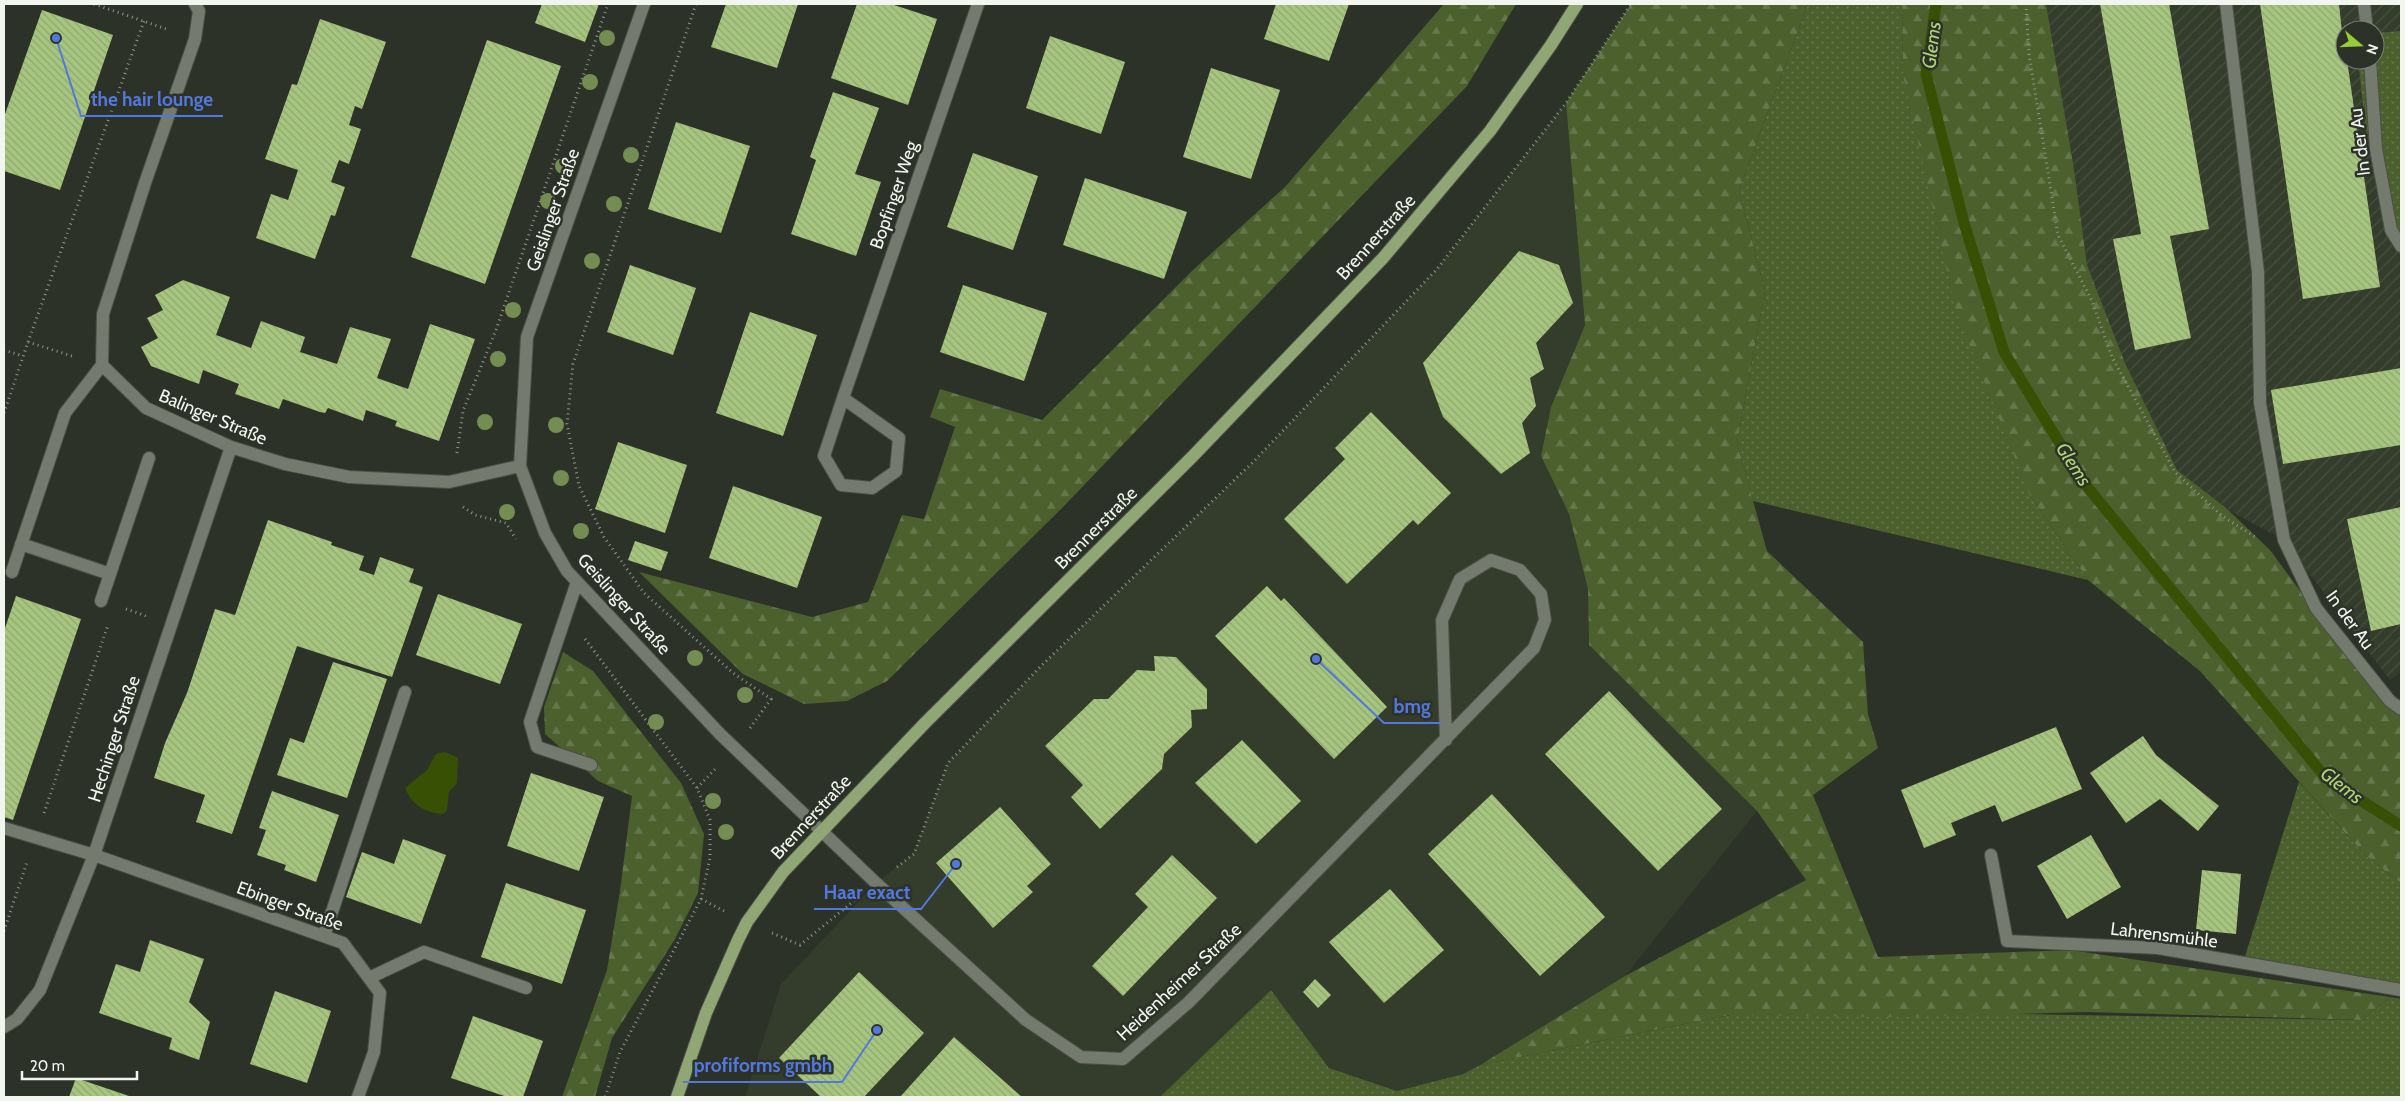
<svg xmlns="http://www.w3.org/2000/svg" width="2405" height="1101" font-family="Cabin,sans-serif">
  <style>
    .built { fill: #343c2b }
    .industrial { fill: url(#industrial-furrows) }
    .grass { fill: url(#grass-dots) }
    .forest { fill: url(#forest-firs) }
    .water { fill: #385004 }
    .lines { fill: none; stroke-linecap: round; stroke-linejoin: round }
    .stream { stroke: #385004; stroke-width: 11 }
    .building { fill: url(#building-back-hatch) }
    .minor-casing { stroke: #4b4f46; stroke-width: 14 }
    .major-casing { stroke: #4b4f46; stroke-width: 14 }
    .path { stroke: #90948c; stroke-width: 3; stroke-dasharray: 1 4; stroke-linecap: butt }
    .minor { stroke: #747a6e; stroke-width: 12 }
    .major { stroke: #91a675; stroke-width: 12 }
    .tree { fill: #748d53 }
    .labels { text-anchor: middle; stroke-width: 5; stroke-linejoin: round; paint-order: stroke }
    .street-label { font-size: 18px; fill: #f3f6ef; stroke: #2d3228 }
    .water-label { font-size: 19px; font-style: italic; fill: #aed676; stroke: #2d3228 }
    .leader { fill: none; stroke: #5278de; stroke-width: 2 }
    .callout-dot { fill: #5278de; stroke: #2d3228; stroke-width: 2 }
    .callout-label { font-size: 19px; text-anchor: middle; font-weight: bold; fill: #5278de; stroke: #2d3228; stroke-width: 5; stroke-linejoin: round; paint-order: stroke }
  </style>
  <defs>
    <pattern id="industrial-furrows" width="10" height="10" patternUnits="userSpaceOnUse" patternTransform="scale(1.25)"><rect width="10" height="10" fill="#343c2b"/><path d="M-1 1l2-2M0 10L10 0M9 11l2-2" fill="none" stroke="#484f40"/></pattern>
    <pattern id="grass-dots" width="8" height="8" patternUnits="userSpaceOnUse" patternTransform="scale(1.25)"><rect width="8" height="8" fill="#4b602d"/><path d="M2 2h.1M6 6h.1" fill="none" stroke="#65774c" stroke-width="1.8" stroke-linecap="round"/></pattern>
    <pattern id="forest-firs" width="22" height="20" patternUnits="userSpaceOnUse" patternTransform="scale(1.25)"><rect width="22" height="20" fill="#4b602d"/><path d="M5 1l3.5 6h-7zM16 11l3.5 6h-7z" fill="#65774c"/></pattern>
    <pattern id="building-back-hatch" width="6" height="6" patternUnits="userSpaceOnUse" patternTransform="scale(1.25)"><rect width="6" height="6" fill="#a6c57e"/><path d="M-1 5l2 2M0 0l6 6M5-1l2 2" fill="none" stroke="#8fa670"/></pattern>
  </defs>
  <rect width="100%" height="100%" fill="#2d3228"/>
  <path class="built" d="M1566,103L1585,325L1551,407L1541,456L1569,514L1588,589L1589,645L1757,811L1625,976L1602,997L1463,1074L1397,1091L1329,1068L1271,990L1161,1097H745L781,984L876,883L913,854L948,763L1042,665L1254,461L1437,269Z"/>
  <path class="industrial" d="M2046,4H2401V31L2375,33V30H2345V60H2358L2366,132L2388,236L2401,256V672L2390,680L2284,540L2232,512L2177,470L2125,363L2087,265L2074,169Z"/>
  <path class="grass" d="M1808,4H1902L1903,75L2030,495L2088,580L1753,501L1737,443L1765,291L1739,190Z
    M2401,31V256L2388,237L2366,132L2358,60H2375V33Z
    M2299,782L2364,854L2401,883V987L2243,963Z
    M1271,990L1329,1068L1397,1091L1463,1074L1480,1065L1730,1015L2021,1014L2363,1020L2390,997L2401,999V1097H1160Z"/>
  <path class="forest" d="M1444,4H1516L1467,86L1063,507L887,681L847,701L804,704L743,674L639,572L812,617L868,602L902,515L924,519L955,427L930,417L940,389L1042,420L1193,270L1285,187Z
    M1631,4H1808L1739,190L1765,291L1737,443L1767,551L1863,642L1868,714L1878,748L1813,795L1878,957L2070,950L2390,997L2363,1020L2089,1012L1898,1017L1730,1015L1480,1065L1625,976L1806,880L1757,811L1589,645L1588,589L1569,514L1541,456L1551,407L1585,325L1566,103Z
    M1902,4H2046L2074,169L2087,265L2125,363L2177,470L2225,507L2270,550L2366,680L2401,711V883L2364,854L2200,671L2088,580L2030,495L1956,311L1903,75Z
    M563,652L593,671L681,783L704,834L698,893L675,939L612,1038L595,1097H562L607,970L620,891L632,796L598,781L545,734L544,707Z"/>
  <path class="water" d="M445,752L458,758L457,783L449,792L447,810L443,814C424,812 413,806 405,788L427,770L436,754Z"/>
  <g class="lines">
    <path class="stream" d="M1936,4L1926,74L1964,223L2004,352L2084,483L2326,778L2401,826"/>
  </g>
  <path class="building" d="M542,4H599L585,42L535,23Z
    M726,4H798L777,68L711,47Z
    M857,4H891L937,19L908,105L831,78Z
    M1276,4H1349L1329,61L1264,39Z
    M2100,4H2169L2209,229L2170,236L2191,338L2135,350L2113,239L2141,234Z
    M2260,4H2339L2345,60H2347L2380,287L2303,299Z
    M42,10L113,35L60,190L4,171V117Z
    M320,19L386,42L362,109L355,106L349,125L361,129L349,164L339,160L331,182L345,187L335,216L331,215L315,259L256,238L271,194L288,200L298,170L265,159L292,84L297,85Z
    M1050,36L1125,62L1101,134L1026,108Z
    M487,40L561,66L485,284L411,257Z
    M1211,68L1280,90L1251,179L1183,157Z
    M833,92L879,108L855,174L881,182L856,256L791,234L816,160L810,157Z
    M676,122L750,146L721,233L648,209Z
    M973,153L1038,176L1013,250L947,227Z
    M1085,178L1187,212L1164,279L1063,245Z
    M1519,251L1559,265L1573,303L1536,343L1544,369L1530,378L1536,406L1522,423L1530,453L1501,474L1443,417L1423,363Z
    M630,265L696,288L673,355L607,332Z
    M183,280L230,297L216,335L251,348L261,321L305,337L300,352L337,364L350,327L391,339L377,378L408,389L430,324L475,339L439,441L395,426L397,421L366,410L363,421L328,408L325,413L320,412L283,399L279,409L235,394L239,384L203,370L199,384L151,366L141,347L158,338L147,318L163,310L155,295Z
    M963,285L1047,313L1024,381L940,352Z
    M750,312L817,335L783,436L716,413Z
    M2401,368V445L2283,464L2271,390Z
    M1371,412L1451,493L1418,525L1413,520L1347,584L1284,519L1345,459L1335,448Z
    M618,442L687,465L665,533L595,509Z
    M733,486L822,517L797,588L709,558Z
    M2401,507V624L2371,631L2347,519Z
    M268,520L332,542L331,545L364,556L359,570L374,575L380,557L414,569L409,582L423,587L392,677L297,646L232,834L196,822L205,795L154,778L165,743L187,693L215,609L235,615Z
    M635,541L668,552L661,571L628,560Z
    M1267,586L1281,601L1284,598L1387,707L1334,759L1215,636Z
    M438,594L522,624L500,684L416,655Z
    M16,596L81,619L13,820L4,817V631Z
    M1154,656L1176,657L1207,689V709L1191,710L1192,727L1164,754L1162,769L1100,829L1071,797L1083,785L1045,746L1094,699H1108L1137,670L1155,671Z
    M333,662L387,679L347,798L277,775L290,738L304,743Z
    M1609,691L1722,809L1658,871L1545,754Z
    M2056,727L2082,789L2002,822L1995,805L1951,823L1956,835L1924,848L1901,790Z
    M2143,736L2156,755L2219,806L2198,831L2160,799L2126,823L2090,773Z
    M1242,740L1301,801L1256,844L1195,783Z
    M531,773L604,797L579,871L507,846Z
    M272,791L339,815L316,882L284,870L286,865L257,855L266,830L259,828Z
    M1492,794L1605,917L1540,976L1428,854Z
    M1000,807L1051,864L1027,886L1033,892L993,928L936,863Z
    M2091,835L2121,887L2067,919L2037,866Z
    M403,839L446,855L421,924L346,897L362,852L394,864Z
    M1172,855L1217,898L1123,996L1092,966L1148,907L1135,894Z
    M2202,870L2241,874L2236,934L2196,930Z
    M506,883L586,910L562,984L481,957Z
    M1390,889L1444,950L1384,1003L1329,942Z
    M150,940L204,959L189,1002L210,1022L199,1060L169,1049L172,1038L99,1013L116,964L140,972Z
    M859,972L924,1033L864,1097H821L779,1058Z
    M1315,979L1331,995L1318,1008L1303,992Z
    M275,991L331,1011L307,1083L250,1064Z
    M473,1016L543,1041L523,1097H507L451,1078Z
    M954,1037L1022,1097H900Z
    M76,1078L132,1097H69Z"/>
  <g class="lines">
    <defs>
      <path id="minor" d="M195,4L199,11L195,39L145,183L103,314L102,365L146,408L231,447L285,464L349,477L449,482L520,466
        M644,4L527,337L520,466L545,533L567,571L720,734L876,883L1026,1020L1081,1057L1123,1059L1189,1002L1534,648L1545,620L1541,594L1520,570L1491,560L1460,579L1442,620L1446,740
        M2226,4L2258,272L2260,403L2284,540L2316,608L2390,701L2401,709
        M2364,4L2367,30
        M2370,60L2376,149L2391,230L2401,246
        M843,398L899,438L896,471L872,488L841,485L824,456L843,398L978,4
        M21,544L110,574
        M12,572L65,413L102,365
        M577,582L530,722L537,747L591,765
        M101,601L149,458
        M4,828L94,855L343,943L380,993L374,1052L358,1097
        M1991,855L2007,941L2158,948L2401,990
        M324,936L405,692
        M369,978L424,952L526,988
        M4,1027L17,1019L40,990L94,855L231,447"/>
      <path id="major" d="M677,1097L706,1013L738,940L747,922L783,872L925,723L1193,456L1383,258L1490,131L1551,45L1577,4"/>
    </defs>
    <use href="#minor" class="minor-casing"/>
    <use href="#major" class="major-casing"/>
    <path class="path" d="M94,4L169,30
      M696,4L573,364L567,424L579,486L604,537L644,593L733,673L771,699L750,728
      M2026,4L2029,54L2058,235L2092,301L2112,357L2175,472L2222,516L2257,538
      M28,342L144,21
      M4,350L23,356
      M4,413L28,342L75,357
      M457,453L463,411L496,330L608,4
      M463,507L475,515L506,523L516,539
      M126,609L146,616
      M585,639L697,788L710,820V858L701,899L620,1052L605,1097
      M697,788L717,767
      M44,813L108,625
      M897,867L914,854L948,763L1042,665L1254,461L1437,269L1566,103L1631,4
      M701,899L724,911
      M4,931L27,862
      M772,933L800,945L855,900"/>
    <use href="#minor" class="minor"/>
    <use href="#major" class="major"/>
  </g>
  <g class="tree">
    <circle cx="607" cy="38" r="8"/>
    <circle cx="590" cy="82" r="8"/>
    <circle cx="631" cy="155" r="8"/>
    <circle cx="563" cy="166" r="8"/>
    <circle cx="548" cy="201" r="8"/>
    <circle cx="614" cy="204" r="8"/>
    <circle cx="592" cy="261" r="8"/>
    <circle cx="513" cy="310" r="8"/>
    <circle cx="498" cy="359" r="8"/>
    <circle cx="485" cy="422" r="8"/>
    <circle cx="556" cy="425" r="8"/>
    <circle cx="561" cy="478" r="8"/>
    <circle cx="507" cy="512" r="8"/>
    <circle cx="581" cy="531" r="8"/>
    <circle cx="695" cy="658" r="8"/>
    <circle cx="745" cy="695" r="8"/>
    <circle cx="656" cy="722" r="8"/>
    <circle cx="713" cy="801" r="8"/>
    <circle cx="726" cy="832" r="8"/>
  </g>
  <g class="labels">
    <g class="street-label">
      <text transform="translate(2360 142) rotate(-97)" y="6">In der Au</text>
      <text transform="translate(894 195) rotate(-71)" y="6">Bopfinger Weg</text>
      <text transform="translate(553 210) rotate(-71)" y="6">Geislinger Straße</text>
      <text transform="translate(1376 237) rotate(-48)" y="6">Brennerstraße</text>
      <text transform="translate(213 417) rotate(23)" y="6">Balinger Straße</text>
      <text transform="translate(1096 528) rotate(-45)" y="6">Brennerstraße</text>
      <text transform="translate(624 604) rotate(48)" y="6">Geislinger Straße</text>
      <text transform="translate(2350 620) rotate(54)" y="6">In der Au</text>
      <text transform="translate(114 739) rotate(-72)" y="6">Hechinger Straße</text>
      <text transform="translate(811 817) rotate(-47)" y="6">Brennerstraße</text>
      <text transform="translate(290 906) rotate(20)" y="6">Ebinger Straße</text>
      <text transform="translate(2164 935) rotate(7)" y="6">Lahrensmühle</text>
      <text transform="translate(1179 982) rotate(-43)" y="6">Heidenheimer Straße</text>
    </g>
    <g class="water-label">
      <text transform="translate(1931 45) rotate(-83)" y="7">Glems</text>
      <text transform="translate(2074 464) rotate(57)" y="7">Glems</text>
      <text transform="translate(2342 785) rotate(37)" y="7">Glems</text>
    </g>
  </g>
  <path class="leader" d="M56 38L81 116H223M1316 659L1384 723H1441M956 864L921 909H814M877 1030L842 1082H683"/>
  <g class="callout-dot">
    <circle cx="56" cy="38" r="5"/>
    <circle cx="1316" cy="659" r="5"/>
    <circle cx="956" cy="864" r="5"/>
    <circle cx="877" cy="1030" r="5"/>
  </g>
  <g class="callout-label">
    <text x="152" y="106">the hair lounge</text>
    <text x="1412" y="713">bmg</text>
    <text x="867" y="899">Haar exact</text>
    <text x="763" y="1072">profiforms gmbh</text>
  </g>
  <rect width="2405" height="1101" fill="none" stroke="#f3f6ef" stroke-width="10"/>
  <g transform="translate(2360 45) rotate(109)"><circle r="24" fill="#2d3228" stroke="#7c8078"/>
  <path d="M0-4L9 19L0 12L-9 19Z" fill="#97cc39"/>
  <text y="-8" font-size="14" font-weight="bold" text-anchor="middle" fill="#f3f6ef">N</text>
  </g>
  <path d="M22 1071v8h115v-8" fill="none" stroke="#f3f6ef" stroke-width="2.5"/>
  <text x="30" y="1071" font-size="15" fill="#f3f6ef" stroke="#2d3228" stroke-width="4" paint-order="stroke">20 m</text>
</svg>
